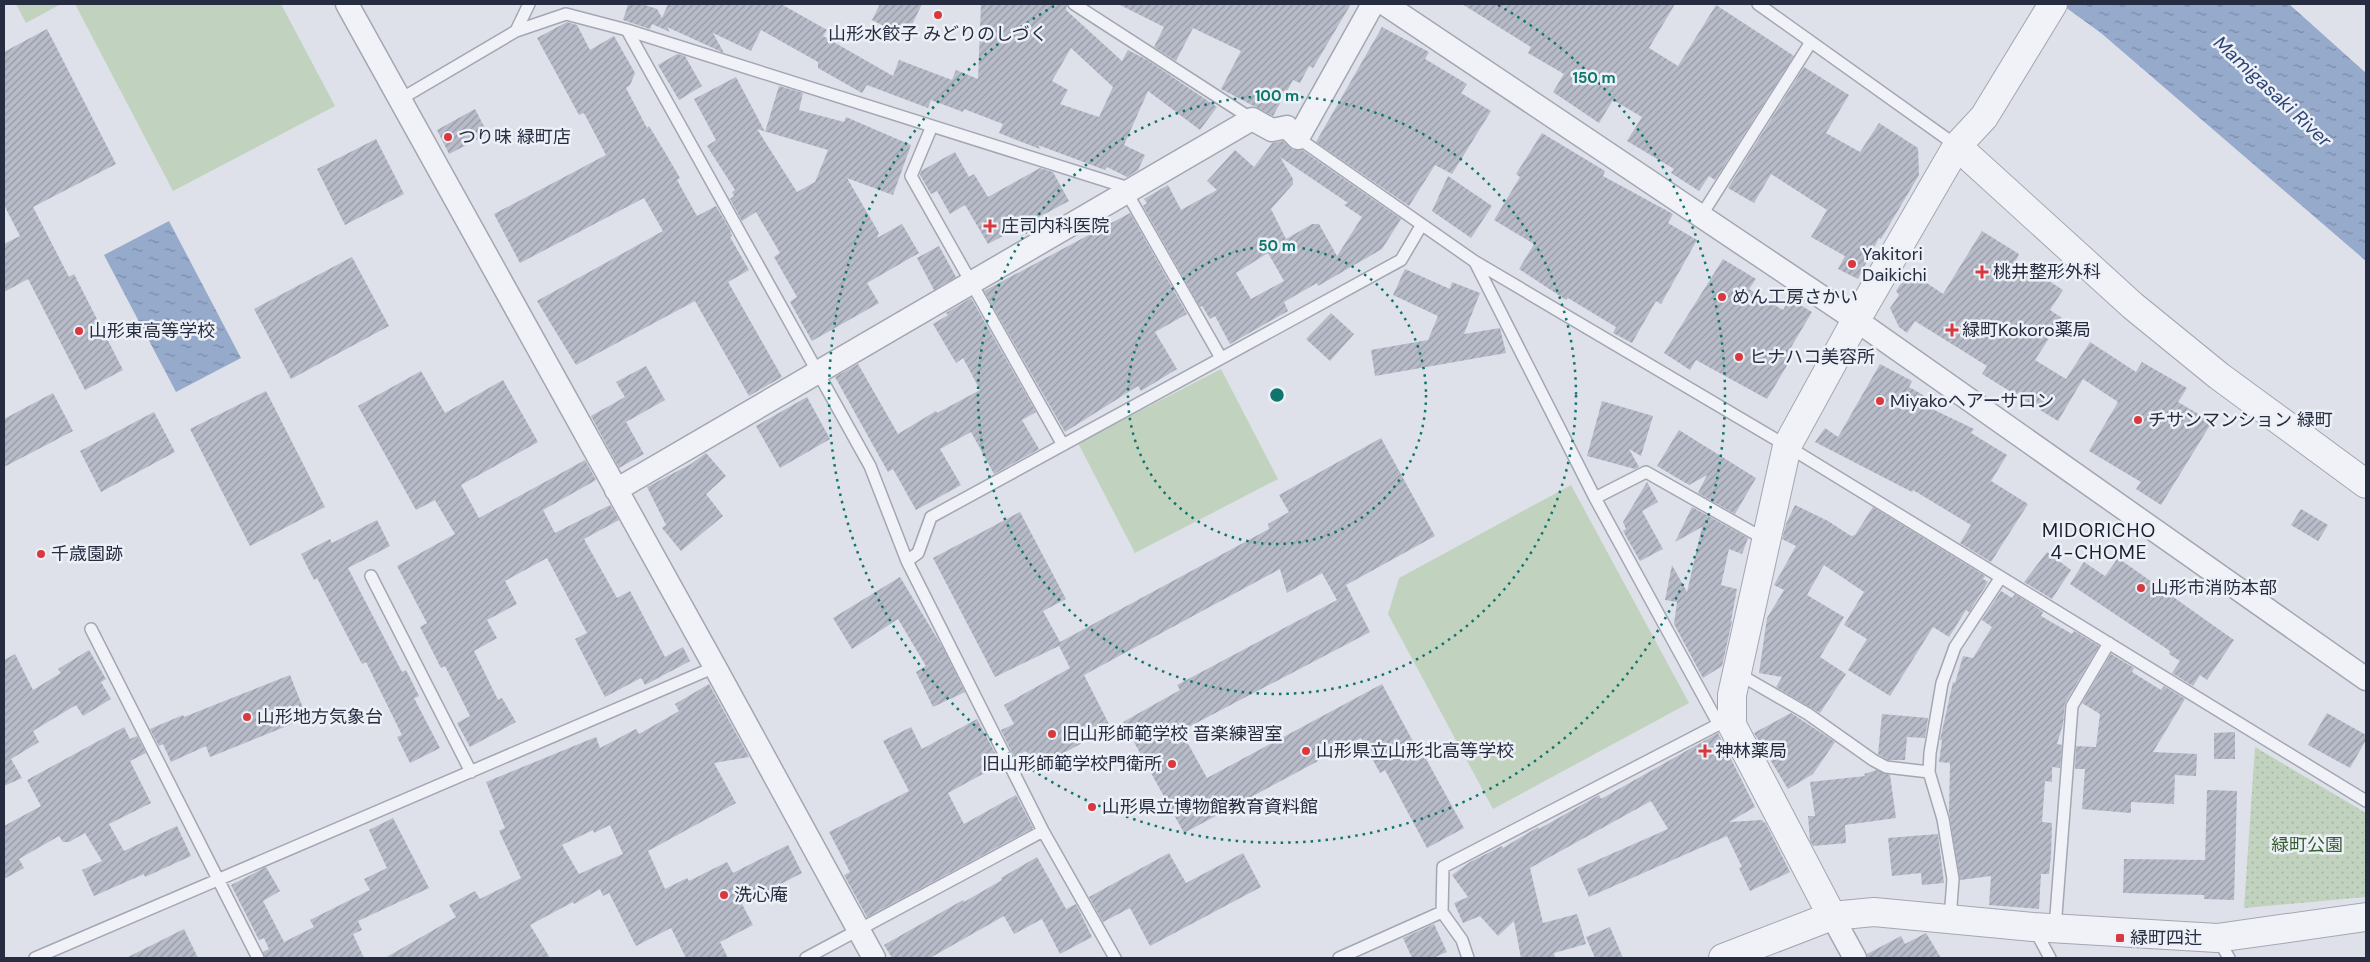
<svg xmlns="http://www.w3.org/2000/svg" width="2370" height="962" font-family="'DM Sans','Noto Sans JP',sans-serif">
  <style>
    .grass { fill: url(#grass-dots) }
    .pitch { fill: #c1d3be }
    .water { fill: url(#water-ripples) }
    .building { fill: url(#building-hatch); fill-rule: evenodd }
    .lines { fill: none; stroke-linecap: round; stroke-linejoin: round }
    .service-casing { stroke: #a3a7b3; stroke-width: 14 }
    .minor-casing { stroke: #a3a7b3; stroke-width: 25 }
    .tertiary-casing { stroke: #a3a7b3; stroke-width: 30 }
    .service { stroke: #f1f2f7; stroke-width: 11 }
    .minor { stroke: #f1f2f7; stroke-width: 22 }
    .tertiary { stroke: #f1f2f7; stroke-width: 28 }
    .ring { fill: none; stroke: #0f766e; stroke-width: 2.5; stroke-dasharray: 2.5 5 }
    .poi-dot { fill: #d9383e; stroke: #edf0f6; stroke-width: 2 }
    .labels { text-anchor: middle; stroke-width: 5; stroke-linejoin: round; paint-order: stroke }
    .poi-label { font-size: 18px; fill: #262d41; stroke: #edf0f6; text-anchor: start }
    .park-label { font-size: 18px; fill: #355e32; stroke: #edf0f6 }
    .water-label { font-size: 19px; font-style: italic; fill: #2d4678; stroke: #edf0f6 }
    .neighbourhood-label { font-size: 19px; letter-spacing: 1px; fill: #181e32; stroke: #edf0f6 }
    .centre { fill: #0f766e; stroke: #edf0f6; stroke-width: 2.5 }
    .ring-label { font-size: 15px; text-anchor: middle; font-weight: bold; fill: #0f766e; stroke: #edf0f6; stroke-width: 5; stroke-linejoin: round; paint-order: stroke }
  </style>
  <defs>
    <pattern id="grass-dots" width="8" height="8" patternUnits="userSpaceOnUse" patternTransform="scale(1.25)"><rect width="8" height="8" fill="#c1d3be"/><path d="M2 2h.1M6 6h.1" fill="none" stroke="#a6b5a4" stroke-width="1.8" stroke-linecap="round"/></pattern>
    <pattern id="water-ripples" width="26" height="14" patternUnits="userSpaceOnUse" patternTransform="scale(1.25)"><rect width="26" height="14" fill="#96aacc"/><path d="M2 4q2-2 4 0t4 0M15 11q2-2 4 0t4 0" fill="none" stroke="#7a8ba7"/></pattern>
    <pattern id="building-hatch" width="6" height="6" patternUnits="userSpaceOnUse" patternTransform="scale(1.25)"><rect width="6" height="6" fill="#b8bcc9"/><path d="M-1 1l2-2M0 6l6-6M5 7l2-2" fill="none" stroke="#9599a5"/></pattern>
  </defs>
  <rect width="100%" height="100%" fill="#dee1e9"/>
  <path class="grass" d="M2255,747L2366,813V897L2244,908Z"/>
  <path class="pitch" d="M16,4H61L26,23Z
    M75,4H281L335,106L173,191Z
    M1221,369L1278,479L1135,553L1078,443Z
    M1571,485L1689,703L1493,809L1388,614L1399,578Z"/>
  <path class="water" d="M2061,4H2289L2366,73V261L2101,33Z
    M169,221L241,358L176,392L104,255Z"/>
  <path class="building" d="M628,4H642L657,9L662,18L668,4H781L827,30L823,36L893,76L899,60L952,80L956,70L978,79L981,4H1067L1066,10L1122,61L1128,50L1147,60L1217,107L1200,130L1148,91L1124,145L1145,155L1138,170L1127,177L1107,167L1105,170L1038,145L1040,149L999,133L1003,124L964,109L963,112L931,100L928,108L867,85L862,93L818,68V62L761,30L751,51L713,33L724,53L667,27L670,32L652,24L650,29L623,20ZM1071,48L1113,87L1099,117L1060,104L1068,90L1052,81Z
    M880,4H922L906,37L872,20Z
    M1118,4H1351L1313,68L1309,66L1300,83L1293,80L1273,116L1221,89L1241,51L1193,28L1176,61L1154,47L1164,27Z
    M1462,4H1675L1649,48L1678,66L1716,5L1794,56L1715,180L1709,176L1699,191L1671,173L1674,169L1627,141L1642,117L1613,100L1599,123L1553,92L1564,74L1528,53L1531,47Z
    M567,22L577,25L590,50L614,36L635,73L630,85L626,88L647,128L649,126L666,154L680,178L677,180L697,216L716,206L730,230L732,236L730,237L749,270L728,282L782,377L749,396L695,301L576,365L537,301L663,231L644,198L520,263L494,214L606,155L584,113L579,115L537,38Z
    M1382,27L1429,52L1425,59L1467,84L1461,93L1491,111L1452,174L1435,165L1409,206L1316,142Z
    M47,29L116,164L33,207L69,277L74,274L123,370L85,390L28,279L4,292V244L20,236L4,205V52Z
    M677,54L685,56L702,86L679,100L658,65Z
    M1804,67L1849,95L1826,133L1860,152L1879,123L1918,148L1919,175L1881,239L1879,238L1858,279L1838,269L1845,256L1811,237L1827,210L1771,174L1754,203L1728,188Z
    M736,77L765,132L779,86L803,93L799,110L844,122L846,117L911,145L893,195L847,178L879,233L877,238L902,224L919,253L867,283L879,303L812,341L790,302L797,297L774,257L780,253L756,212L742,221L730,199L734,196L732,192L735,190L707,146L716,140L694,99ZM757,129L828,150L815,182L797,192Z
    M475,109L488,134L449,154L437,130Z
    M1542,133L1605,171L1603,176L1673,214L1668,223L1697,240L1661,304L1656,301L1632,343L1613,333L1616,327L1568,298L1566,300L1519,269L1534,244L1494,220L1520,177L1516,174Z
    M376,139L404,194L345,225L317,169Z
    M1283,141L1293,150H1302L1401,219L1382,249L1318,286L1317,283L1284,302L1288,311L1230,344L1215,316L1210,319L1202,306L1200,307L1143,206L1147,203L1144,199L1168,185L1181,210L1217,190L1207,181L1235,150L1254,167L1272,143ZM1280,157L1348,203L1344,205L1362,217L1337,256L1319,224H1312L1286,239L1271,209L1293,184V179ZM1268,253L1284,281L1251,299L1236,273Z
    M955,152L969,177L974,174L988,197L1040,168L1053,172L1069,201L988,244L965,205L950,214L937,191L931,194L920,175L921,171Z
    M1448,176L1492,206L1471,238L1432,211Z
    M1130,213L1187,314L1155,332L1177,369L1141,391L1138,386L1065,432L984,291Z
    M1982,231L2019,254L2016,260L2063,290L2050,310L2062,318L2035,360L2066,379L2090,342L2136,372L2142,362L2187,388L2178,402L2212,422L2161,505L2136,489L2141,482L2089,451L2118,402L2083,379L2058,421L1982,374L1987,366L1915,321L1907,333L1899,327L1890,308L1899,295L1896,291L1909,271L1943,294Z
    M939,246L956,277L934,290L917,258Z
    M352,257L389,326L291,379L254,309Z
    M1723,259L1756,279L1749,289L1783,310L1790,299L1812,312L1787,354L1792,357L1767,399L1696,360L1690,370L1664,353Z
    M1405,269L1450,289L1452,282L1480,293L1464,334L1500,328L1506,353L1375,376L1371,350L1428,340L1438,316L1393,295Z
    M971,298L1036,412L1022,420L1039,449L994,474L971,432L940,449L961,485L916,510L893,469L888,472L835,377L858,364L898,434L936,411L937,413L980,390L963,358L956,363L933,324L948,315L946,313Z
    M1331,313L1354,334L1330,361L1306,339Z
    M1880,364L1912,381L1909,387L1930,399L1926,406L1974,429L1971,433L2007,455L1991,481L2028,504L1991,562L1960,543L1971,525L1913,490L1912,492L1815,442L1825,428L1838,437Z
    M646,366L665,400L626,422L644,454L619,468L591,416L625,397L616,382Z
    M421,371L445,413L503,380L538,442L461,485L479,518L585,460L596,480L543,510L555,533L610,505L619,520L584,539L617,598L630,591L665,657L683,647L690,661L645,685L641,678L605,697L575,639L587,633L547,558L505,581L517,604L487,620L497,638L474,651L498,700L502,698L516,722L470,747L457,723L470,716L445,666L441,668L420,627L427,623L397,566L455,534L435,500L416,510L358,406Z
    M266,391L325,507L250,546L190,429Z
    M53,393L73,431L4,467V419Z
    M807,397L830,439L780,468L756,426Z
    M1602,401L1653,416L1641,456L1629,449L1639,467L1635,469L1587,456Z
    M154,412L175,452L101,492L80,451Z
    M1679,430L1756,478L1735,514L1698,493L1707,475L1689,485L1657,466Z
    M1381,438L1435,536L1346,585L1370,632L1181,731L1207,778L1382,684L1422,758L1425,757L1464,828L1427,848L1385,770L1380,773L1361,738L1184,833L1123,722L1180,690L1177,685L1337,600L1322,573L1287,593L1280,569L1084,675L1111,728L1035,768L1026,751L1014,757L1001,730L1014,724L1004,705L1070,668L1059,646L995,677L933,558L1020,512L1066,599L1043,611L1060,642L1269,529L1268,524L1289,512L1279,495Z
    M706,453L726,476L706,494L723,516L681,551L662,528L666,525L647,487L691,464Z
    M1647,482L1658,502L1642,511L1663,549L1640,561L1623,531L1626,529L1623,522Z
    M1795,505L1828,521L1851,536L1855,535L1873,507L1985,576L1983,579L1988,582L1969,612L1966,610L1949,637L1933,627L1890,696L1848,670L1867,639L1844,625L1864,592L1824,565L1807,595L1844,617L1820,657L1846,674L1820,713L1776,687L1782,677L1759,673L1767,618L1784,590L1774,585L1796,546L1782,539L1786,524Z
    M1692,507L1748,538L1742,554L1729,549L1721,585L1737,589L1731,621H1732L1722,666L1703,678L1674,624L1677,602L1665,600L1672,565L1687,592L1702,527L1675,542Z
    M2301,509L2328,525L2318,541L2291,525Z
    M377,520L390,546L348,568L402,672L406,670L419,696L414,698L440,748L410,763L397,737L402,735L366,662L362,664L317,578L314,580L301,554L330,539L332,543Z
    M2047,552L2071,570L2052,599L2024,582Z
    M2118,558L2234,640L2207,680L2200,675L2193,686L2172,673L2180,661L2169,654L2170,651L2070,584L2084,562L2105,576Z
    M900,577L943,648L965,692L933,707L916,672L926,666L898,619L852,649L833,618Z
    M2001,591L2012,598L2015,594L2043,612L2041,616L2072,634L2074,631L2099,646L2065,703L2063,724L2057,744L2062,745L2060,768L2052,767V782L2045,781L2042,822L2052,823L2051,856L2049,874H2041L2039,909L1989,905L1991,876L1960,880L1949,812L1950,763L1939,762L1942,740H1940L1953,682L1955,683L1963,656L1973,658L1992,627L1982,620Z
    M89,650L106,679L101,682L111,699L83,716L76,705L33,731L39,742L11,759L22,778L4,786V660L15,654L33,690L61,673L58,669Z
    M2111,654L2134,668L2132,672L2161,690L2164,686L2185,699L2153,752L2197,754L2196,776L2175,775L2174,804L2131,802V813L2082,809L2085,769H2075L2076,746L2096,747L2100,714L2082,703Z
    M290,675L307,718L210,757L206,746L171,762L163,744L159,746L150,729L183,715L184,717Z
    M709,684L749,757L714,763L736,803L648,851L665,889L687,878L689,881L727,862L733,873L788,845L802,873L742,904L753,925L720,942L728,958H686L671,928L636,946L609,893L603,896L600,889L574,904L573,902L530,925L550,958H385L456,917L449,905L475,891L480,899L521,878L499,831L505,828L486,782L596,737L600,748L636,729L639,734L679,711L675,704ZM610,825L623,854L579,874L562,845L593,830L594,833Z
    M1791,713L1835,742L1813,774L1788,789L1754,733Z
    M2327,713L2366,735V740L2350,768L2308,745Z
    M1882,714L1928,718L1925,738L1907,737L1905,760H1888L1878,754Z
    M977,719L1001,764L948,793L964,824L1016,795L1033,828L867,917L844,875L850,872L829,832L909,791L883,741L911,727L922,749Z
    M124,727L130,739L137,736L146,753L130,761L151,803L109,824L124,851L177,826L191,856L145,877L144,874L94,896L82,870L102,861L85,833L69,842H63L59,836L19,859L24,868L4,879V826L41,806L27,780Z
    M2235,732V759H2214V733Z
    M1718,733L1755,807L1729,822L1762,820L1764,823L1765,822L1790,872L1750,891L1739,868L1742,867L1727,836L1589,897L1577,869L1668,829L1651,801L1530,868L1543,923L1577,914L1586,944L1554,953L1555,958H1521L1514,921L1498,936L1480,916L1463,923L1454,903L1468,897L1452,875L1470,862L1502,846L1503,848L1538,827L1539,829L1599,795L1601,799Z
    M1877,770L1890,775L1896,818L1845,825L1846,843L1813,846L1810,841L1808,816H1815L1810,782L1865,776L1864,774Z
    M2207,790L2237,791L2234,900L2204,899V895L2123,893L2124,859L2205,860Z
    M393,818L429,888L358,921L362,930L353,934L364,958H265L263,952L269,949L264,938L259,940L231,885L266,867L280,891L263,901L284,942L314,927L310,920L370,890L364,879L387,868L369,830Z
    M1938,834L1944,883L1922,885L1921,873L1892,876L1888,838Z
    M1169,853L1186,883L1243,853L1261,887L1150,946L1130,908L1103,922L1089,897Z
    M1037,857L1066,909L1076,904L1092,937L1060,954L1042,919L1014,934L1004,916L930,958H892L884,945L963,900L964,902L1002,880L1001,878Z
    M1434,924L1447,952L1433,958H1412L1403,938Z
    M1610,927L1623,958H1595L1586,937Z
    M184,929L198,958H126Z
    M1926,933L1941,958H1868L1867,954L1901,936L1905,944Z"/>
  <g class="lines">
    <defs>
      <path id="service" d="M1074,4L1252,119
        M1758,4L1957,146
        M627,30L870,466L907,561L1043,831L1115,958
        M516,31L529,4
        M399,100L516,31L566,14L627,30L1132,189
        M932,126L911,176L1063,445
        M1298,138L1474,261L1787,446L2366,801
        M1127,193L1221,358
        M1701,216L1811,42
        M1475,262L1595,498L1718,723
        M1595,498L1646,472L1766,540
        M907,561L918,553L931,517L1401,260L1421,226
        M371,576L471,772
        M91,629L258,958
        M1737,673L1808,714L1873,760L1886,767L1929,772
        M1442,912L1462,940L1468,958
        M1950,919L1953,879L1943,819L1929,772L1930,753L1942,683L1955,647L2001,577
        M2034,928L2050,958
        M2055,928L2072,706L2109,643
        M2218,939L2229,958
        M35,958L715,667
        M806,958L1043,831
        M1339,958L1442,912L1443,867L1725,721"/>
      <path id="minor" d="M347,4L715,667L874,958
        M1385,4L1856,320L2366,679
        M616,490L1252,119L1272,130L1287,127L1298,138L1373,4
        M1832,916L1855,958"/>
      <path id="tertiary" d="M1957,146L2133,306L2219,376L2366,484
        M1832,916L1732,725V695L1787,446L1856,320L1957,146L1984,117L2053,4
        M1723,958L1832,916L1874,912L2033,927L2217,938L2366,917"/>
    </defs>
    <use href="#service" class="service-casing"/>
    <use href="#minor" class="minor-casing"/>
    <use href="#tertiary" class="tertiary-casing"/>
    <use href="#service" class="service"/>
    <use href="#minor" class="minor"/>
    <use href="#tertiary" class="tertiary"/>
  </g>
  <g class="ring">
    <circle cx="1277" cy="395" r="149"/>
    <circle cx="1277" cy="395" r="299"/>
    <path d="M1498 5A448 448 0 1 1 1056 5"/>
  </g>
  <g class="poi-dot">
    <circle cx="938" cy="15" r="5"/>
    <circle cx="448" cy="137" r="5"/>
    <path d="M987.5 218.5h5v5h5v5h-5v5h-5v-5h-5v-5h5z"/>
    <circle cx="1852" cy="264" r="5"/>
    <path d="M1979.5 264.5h5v5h5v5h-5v5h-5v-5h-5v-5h5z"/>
    <circle cx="1722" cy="297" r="5"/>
    <path d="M1949.5 322.5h5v5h5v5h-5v5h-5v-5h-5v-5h5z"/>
    <circle cx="79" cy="331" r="5"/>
    <circle cx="1739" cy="357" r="5"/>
    <circle cx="1880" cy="401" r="5"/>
    <circle cx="2138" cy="420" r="5"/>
    <circle cx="41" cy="554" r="5"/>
    <circle cx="2141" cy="588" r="5"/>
    <circle cx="247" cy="717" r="5"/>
    <circle cx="1052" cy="734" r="5"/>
    <circle cx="1306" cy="751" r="5"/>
    <path d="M1702.5 743.5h5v5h5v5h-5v5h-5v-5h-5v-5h5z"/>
    <circle cx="1172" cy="764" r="5"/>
    <circle cx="1092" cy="807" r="5"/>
    <circle cx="724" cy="895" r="5"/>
    <rect x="2115" y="933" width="10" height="10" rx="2.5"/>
  </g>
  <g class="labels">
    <g class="poi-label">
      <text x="938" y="40" text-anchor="middle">山形水餃子 みどりのしづく</text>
      <text x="458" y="143">つり味 緑町店</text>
      <text x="1001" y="232">庄司内科医院</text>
      <text x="1862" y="260">Yakitori<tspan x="1862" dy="21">Daikichi</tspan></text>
      <text x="1993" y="278">桃井整形外科</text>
      <text x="1732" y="303">めん工房さかい</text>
      <text x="1962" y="336">緑町Kokoro薬局</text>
      <text x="89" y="337">山形東高等学校</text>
      <text x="1749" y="363">ヒナハコ美容所</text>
      <text x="1890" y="407">Miyakoヘアーサロン</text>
      <text x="2148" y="426">チサンマンション 緑町</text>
      <text x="51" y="560">千歳園跡</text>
      <text x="2151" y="594">山形市消防本部</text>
      <text x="257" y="723">山形地方気象台</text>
      <text x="1062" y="740">旧山形師範学校 音楽練習室</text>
      <text x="1316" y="757">山形県立山形北高等学校</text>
      <text x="1715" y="757">神林薬局</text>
      <text x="1162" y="770" text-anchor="end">旧山形師範学校門衛所</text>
      <text x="1102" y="813">山形県立博物館教育資料館</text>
      <text x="734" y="901">洗心庵</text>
      <text x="2130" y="944">緑町四辻</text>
    </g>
    <g class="park-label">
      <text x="2307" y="851">緑町公園</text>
    </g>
    <g class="water-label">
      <text transform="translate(2273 91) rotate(43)" y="7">Mamigasaki River</text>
    </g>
    <g class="neighbourhood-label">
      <text x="2099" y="537">MIDORICHO<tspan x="2099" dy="22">4-CHOME</tspan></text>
    </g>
  </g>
  <circle cx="1277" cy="395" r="8" class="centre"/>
  <g class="ring-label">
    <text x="1594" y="83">150 m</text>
    <text x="1277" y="101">100 m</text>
    <text x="1277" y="251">50 m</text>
  </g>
  <rect width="2370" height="962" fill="none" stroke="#262d41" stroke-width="10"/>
</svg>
